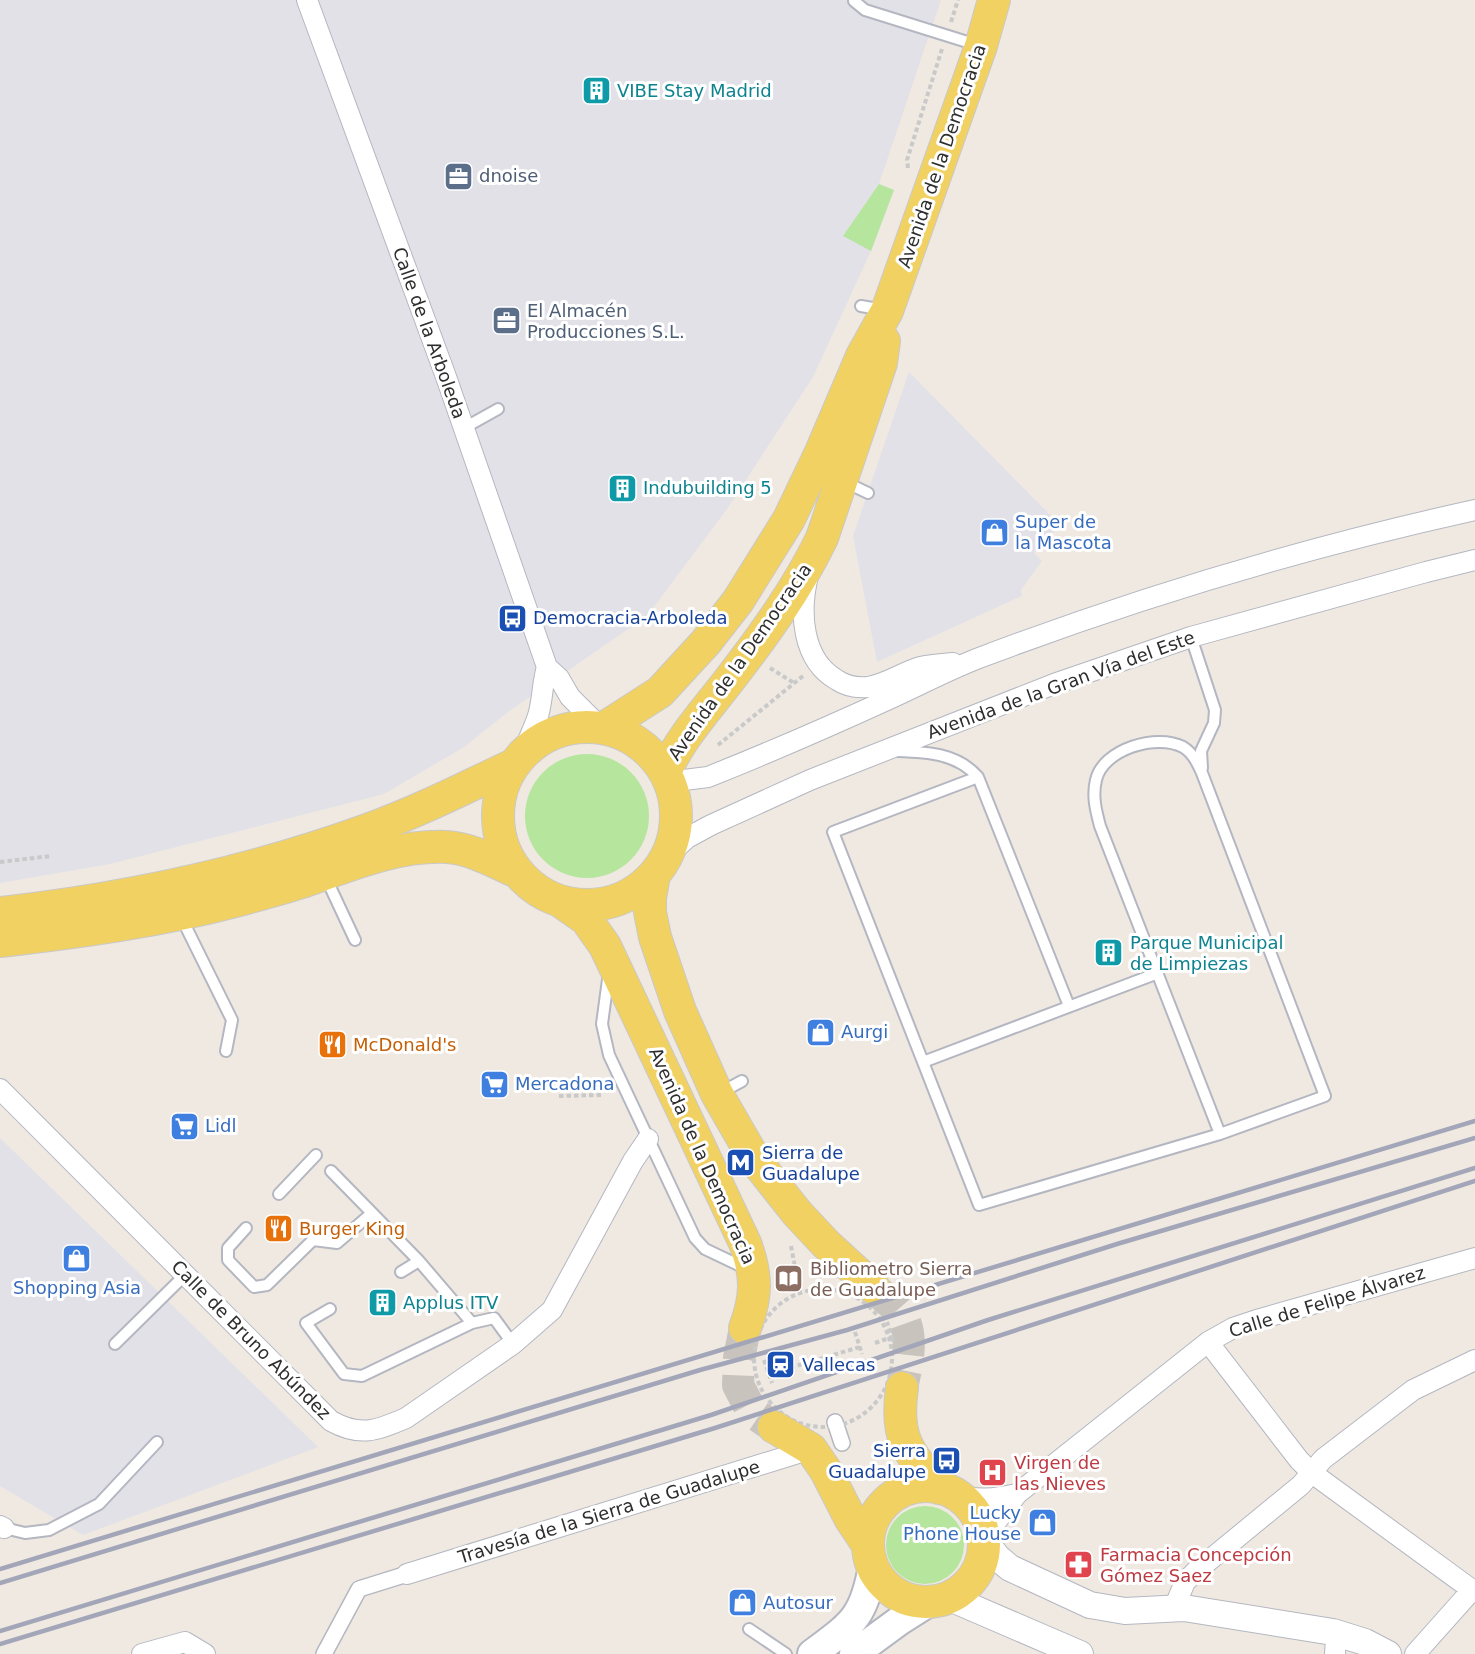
<svg xmlns="http://www.w3.org/2000/svg" width="1475" height="1654" font-family="'DejaVu Sans',sans-serif">
  <style>
    .industrial { fill: #e3e1e8 }
    .green { fill: #b6e59e }
    .lines { fill: none; stroke-linecap: round; stroke-linejoin: round }
    .primary-tunnel { stroke: #c8c4bd; stroke-width: 32; stroke-dasharray: 32 16; stroke-linecap: butt }
    .service-casing { stroke: #b4b7c1; stroke-width: 14 }
    .pedestrian-casing { stroke: #b4b7c1; stroke-width: 18 }
    .minor-casing { stroke: #b4b7c1; stroke-width: 22 }
    .tertiary-casing { stroke: #b4b7c1; stroke-width: 28 }
    .secondary-casing { stroke: #b4b7c1; stroke-width: 32 }
    .primary-casing { stroke: #c9c9c9; stroke-width: 34 }
    .path { stroke: #c9c9c9; stroke-width: 4; stroke-dasharray: 4.5 3; stroke-linecap: butt }
    .service { stroke: #fff; stroke-width: 10 }
    .pedestrian { stroke: #fff; stroke-width: 15 }
    .minor { stroke: #fff; stroke-width: 20 }
    .tertiary { stroke: #fff; stroke-width: 26 }
    .secondary { stroke: #fff; stroke-width: 28 }
    .primary { stroke: #f2d163; stroke-width: 32 }
    .rail { stroke: #a3a6b8; stroke-width: 4.5 }
    .labels { text-anchor: middle; stroke-width: 6; stroke-linejoin: round; paint-order: stroke }
    .culture-label { font-size: 18px; fill: #0d838f; stroke: #fff; text-anchor: start }
    .street-label { font-size: 18px; fill: #2e2e2e; stroke: #fff }
    .service-label { font-size: 18px; fill: #4e5e75; stroke: #fff; text-anchor: start }
    .shop-label { font-size: 18px; fill: #366cbe; stroke: #fff; text-anchor: start }
    .transit-label { font-size: 18px; fill: #164399; stroke: #fff; text-anchor: start }
    .food-label { font-size: 18px; fill: #c56008; stroke: #fff; text-anchor: start }
    .education-label { font-size: 18px; fill: #785e54; stroke: #fff; text-anchor: start }
    .health-label { font-size: 18px; fill: #be3a42; stroke: #fff; text-anchor: start }
  </style>
  <rect width="100%" height="100%" fill="#efe9e1"/>
  <path class="industrial" d="M0,0H941L879,184L894,190L871,251L813,377L727,509L647,616L508,712L464,747L384,794L110,864L0,883Z
    M909,372L1060,525L1034,553L1042,561L1021,590L1022,596L877,662L853,536Z
    M0,1138L318,1447L83,1535L0,1486Z"/>
  <path class="green" d="M879,184L894,190L871,251L843,236Z
    M525 816a62 62 0 1 1 124 0a62 62 0 1 1-124 0Z
    M886 1545a39 39 0 1 1 78 0a39 39 0 1 1-78 0Z"/>
  <g class="lines">
    <path class="primary-tunnel" d="M874,1288C882,1296 895,1305 901,1314C915,1336 907,1364 902,1388
      M745,1328L739,1358L738,1385L752,1412L774,1427"/>
    <defs>
      <path id="service" d="M854,1L865,10L977,45
        M861,306L884,310
        M464,428L498,409
        M845,482L868,493
        M1191,637L1215,710L1214,723L1201,751L1202,768
        M897,751C927,752 957,753 978,777L1069,1006
        M978,777L833,832L923,1062L1158,973
        M326,878L355,940
        M181,917L232,1020L226,1051
        M609,972L602,1024L609,1055L695,1238L705,1249L747,1269
        M923,1062L979,1205L1220,1134L1325,1096L1202,773C1198,764 1193,753 1183,747C1157,733 1103,749 1096,780C1092,796 1096,811 1100,826L1220,1134
        M720,1093L742,1081
        M331,1171L419,1261L472,1323
        M279,1194L316,1155
        M246,1228L228,1248V1260L254,1287L267,1285L313,1240L337,1243L372,1213
        M401,1272L419,1261
        M330,1309L306,1323L344,1374L362,1376L472,1323L494,1318L513,1344
        M115,1344L186,1274
        M4,1528L25,1533L49,1530L99,1504L157,1442
        M749,1629L786,1654"/>
      <path id="pedestrian" d="M835,1422L842,1443
        M324,1654L359,1589L407,1574"/>
      <path id="minor" d="M307,0L445,374L547,667L559,678L570,697L600,727
        M808,576C799,613 802,660 837,680C846,686 858,688 868,687C887,684 903,672 920,667C931,665 942,664 953,663
        M523,753C528,740 534,728 538,716C543,699 542,683 547,667
        M667,777L684,780L708,777C768,753 828,727 887,700C918,686 948,670 979,658C1140,597 1307,547 1475,510
        M666,857L687,838L711,825L810,780L1054,684L1191,637L1426,572L1475,560
        M0,1089L331,1421C360,1437 376,1431 406,1418L513,1344L552,1310L633,1161L648,1139
        M1208,1342L1299,1460L1312,1473L1475,1592
        M954,1494C977,1501 994,1499 1017,1494
        M0,1526L4,1528
        M984,1538L1017,1494L1208,1342L1233,1328L1260,1319L1475,1258
        M407,1574L811,1449
        M1174,1608L1185,1582L1195,1572L1301,1485L1323,1459L1413,1390L1475,1360
        M1333,1632L1336,1638L1335,1654
        M142,1654L185,1642L205,1654
        M1415,1654L1472,1590"/>
      <path id="tertiary" d="M984,1540L997,1557L1010,1568L1090,1605L1125,1611L1184,1608L1333,1632L1365,1642L1388,1654
        M950,1598L1080,1654"/>
      <path id="secondary" d="M812,1654C852,1624 864,1618 873,1566
        M854,1654L899,1621L929,1602"/>
      <path id="primary" d="M498 816a89 89 0 1 1 178 0a89 89 0 1 1-178 0Z
        M604,728L660,692L706,642L738,601L789,519L821,452L862,356L887,311L981,46L994,0
        M665,772C681,737 707,709 730,679C764,635 798,588 822,538L881,363L884,341
        M654,875L650,898V912L655,937L680,1011L717,1094L755,1160L797,1213L826,1244L874,1288
        M563,903L586,919L605,946L745,1243C757,1275 757,1296 745,1328
        M0,913C126,899 248,873 367,830C417,812 465,788 513,765
        M0,941C80,932 160,921 239,900C261,894 283,888 305,881C350,865 397,845 446,847C470,848 493,861 515,871
        M902,1388C895,1438 907,1451 939,1488
        M774,1427L811,1449L826,1471L850,1518L868,1545
        M868 1544a58 58 0 1 1 116 0a58 58 0 1 1-116 0Z"/>
    </defs>
    <use href="#service" class="service-casing"/>
    <use href="#pedestrian" class="pedestrian-casing"/>
    <use href="#minor" class="minor-casing"/>
    <use href="#tertiary" class="tertiary-casing"/>
    <use href="#secondary" class="secondary-casing"/>
    <use href="#primary" class="primary-casing"/>
    <path class="path" d="M951,22L958,0
      M908,168L907,160L942,49
      M770,668L794,683
      M718,745L803,676
      M0,862L51,856
      M559,1096L602,1095
      M791,1246L800,1293
      M754 1358a69 69 0 1 1 138 0a69 69 0 1 1-138 0Z
      M855,1332L862,1354
      M892,1337L894,1344
      M875,1343L892,1337L887,1322
      M764,1360L772,1383
      M769,1374L860,1347"/>
    <use href="#service" class="service"/>
    <use href="#pedestrian" class="pedestrian"/>
    <use href="#minor" class="minor"/>
    <use href="#tertiary" class="tertiary"/>
    <use href="#secondary" class="secondary"/>
    <use href="#primary" class="primary"/>
    <path class="rail" d="M0,1569L1475,1121
      M0,1583L700,1370L847,1330L1117,1244L1475,1138
      M0,1631L711,1415L988,1320L1475,1168
      M0,1644L715,1428L1475,1181"/>
  </g>
  <defs>
    <symbol id="building-square" viewBox="-11 -11 22 22"><rect x="-9" y="-9" width="18" height="18" rx="4" fill="#0f9aa8" stroke="#fff"/><path d="M-4-6H4V6H1V3H-1V6H-4ZM-2.5-4.3h1.7v1.8h-1.7ZM.8-4.3h1.7v1.8H.8ZM-2.5-1h1.7V.8h-1.7ZM.8-1h1.7V.8H.8Z" fill="#fff"/></symbol>
    <symbol id="office-square" viewBox="-11 -11 22 22"><rect x="-9" y="-9" width="18" height="18" rx="4" fill="#5c6f8a" stroke="#fff"/><path d="M-6-3h4V-5.5h4V-3h4V5H-6ZM-1-4.5V-3h2v-1.5ZM-6 0V1H6V0Z" fill="#fff"/></symbol>
    <symbol id="shop-square" viewBox="-11 -11 22 22"><rect x="-9" y="-9" width="18" height="18" rx="4" fill="#3f7fe0" stroke="#fff"/><path d="M-5-2.5h2.3a2.7 3.5 0 0 1 5.4 0H5L5.5 6h-11ZM-1.5-2.5h3a1.5 2.3 0 0 0-3 0Z" fill="#fff"/></symbol>
    <symbol id="bus-square" viewBox="-11 -11 22 22"><rect x="-9" y="-9" width="18" height="18" rx="4" fill="#1a4fb4" stroke="#fff"/><path d="M-5-6H5V4H4V6H2V4H-2V6H-4V4H-5ZM-3.5-4V0h7V-4ZM-3.5 1.2v1.5H-2V1.2ZM2 1.2v1.5H3.5V1.2Z" fill="#fff"/></symbol>
    <symbol id="restaurant-square" viewBox="-11 -11 22 22"><rect x="-9" y="-9" width="18" height="18" rx="4" fill="#e8710a" stroke="#fff"/><path d="M-5-6h1v4h1v-4h1v4h1v-4h1v5L-1.5 .5V6h-2V.5L-5-1ZM5-6V6H3V1.5H1.5Q1.5-4 5-6Z" fill="#fff"/></symbol>
    <symbol id="supermarket-square" viewBox="-11 -11 22 22"><rect x="-9" y="-9" width="18" height="18" rx="4" fill="#3f7fe0" stroke="#fff"/><path d="M-6-5.5h2.5l.6 2H6L4.5 2H-2.5L-4.4-4H-6ZM-1.5 3.2a1.3 1.3 0 1 0 .1 0ZM3 3.2a1.3 1.3 0 1 0 .1 0Z" fill="#fff"/></symbol>
    <symbol id="metro-square" viewBox="-11 -11 22 22"><rect x="-9" y="-9" width="18" height="18" rx="4" fill="#1a4fb4" stroke="#fff"/><path d="M-5.5 5V-5H-3L0 0L3-5H5.5V5H3V-.5L0 4L-3-.5V5Z" fill="#fff"/></symbol>
    <symbol id="library-square" viewBox="-11 -11 22 22"><rect x="-9" y="-9" width="18" height="18" rx="4" fill="#8d6e63" stroke="#fff"/><path d="M-6-4Q-3-5.5-.7-3.5V5Q-3 3-6 4ZM6-4Q3-5.5 .7-3.5V5Q3 3 6 4Z" fill="#fff"/></symbol>
    <symbol id="station-square" viewBox="-11 -11 22 22"><rect x="-9" y="-9" width="18" height="18" rx="4" fill="#1a4fb4" stroke="#fff"/><path d="M-3-6H3Q5-6 5-4V2Q5 4 3 4L4.5 6H3L1.5 4h-3L-3 6H-4.5L-3 4Q-5 4-5 2V-4Q-5-6-3-6ZM-3.5-4v3h7v-3ZM-3.5 1v1.5H-2V1ZM2 1v1.5H3.5V1Z" fill="#fff"/></symbol>
    <symbol id="hospital-square" viewBox="-11 -11 22 22"><rect x="-9" y="-9" width="18" height="18" rx="4" fill="#e0444e" stroke="#fff"/><path d="M-5-5h3v3.5h4V-5h3V5h-3V1.5h-4V5h-3Z" fill="#fff"/></symbol>
    <symbol id="pharmacy-square" viewBox="-11 -11 22 22"><rect x="-9" y="-9" width="18" height="18" rx="4" fill="#e0444e" stroke="#fff"/><path d="M-2-6h4v4h4v4h-4v4h-4v-4h-4v-4h4Z" fill="#fff"/></symbol>
  </defs>
  <g fill-rule="evenodd">
    <use href="#building-square" x="580" y="74" width="33" height="33"/>
    <use href="#office-square" x="442" y="160" width="33" height="33"/>
    <use href="#office-square" x="490" y="304" width="33" height="33"/>
    <use href="#building-square" x="606" y="472" width="33" height="33"/>
    <use href="#shop-square" x="978" y="516" width="33" height="33"/>
    <use href="#bus-square" x="496" y="602" width="33" height="33"/>
    <use href="#building-square" x="1092" y="936" width="33" height="33"/>
    <use href="#shop-square" x="804" y="1016" width="33" height="33"/>
    <use href="#restaurant-square" x="316" y="1028" width="33" height="33"/>
    <use href="#supermarket-square" x="478" y="1068" width="33" height="33"/>
    <use href="#supermarket-square" x="168" y="1110" width="33" height="33"/>
    <use href="#metro-square" x="724" y="1146" width="33" height="33"/>
    <use href="#restaurant-square" x="262" y="1212" width="33" height="33"/>
    <use href="#shop-square" x="60" y="1242" width="33" height="33"/>
    <use href="#library-square" x="772" y="1262" width="33" height="33"/>
    <use href="#building-square" x="366" y="1286" width="33" height="33"/>
    <use href="#station-square" x="764" y="1348" width="33" height="33"/>
    <use href="#bus-square" x="930" y="1444" width="33" height="33"/>
    <use href="#hospital-square" x="976" y="1456" width="33" height="33"/>
    <use href="#shop-square" x="1026" y="1506" width="33" height="33"/>
    <use href="#pharmacy-square" x="1062" y="1548" width="33" height="33"/>
    <use href="#shop-square" x="726" y="1586" width="33" height="33"/>
  </g>
  <g class="labels">
    <g class="culture-label">
      <text x="617" y="97">VIBE Stay Madrid</text>
      <text x="643" y="494">Indubuilding 5</text>
      <text x="1130" y="949">Parque Municipal<tspan x="1130" dy="21">de Limpiezas</tspan></text>
      <text x="403" y="1309">Applus ITV</text>
    </g>
    <g class="street-label">
      <text transform="translate(942 156) rotate(-71)" y="6">Avenida de la Democracia</text>
      <text transform="translate(429 333) rotate(70)" y="6">Calle de la Arboleda</text>
      <text transform="translate(740 662) rotate(-55)" y="6">Avenida de la Democracia</text>
      <text transform="translate(1061 685) rotate(-20)" y="6">Avenida de la Gran Vía del Este</text>
      <text transform="translate(702 1156) rotate(66)" y="6">Avenida de la Democracia</text>
      <text transform="translate(1327 1302) rotate(-17)" y="6">Calle de Felipe Álvarez</text>
      <text transform="translate(251 1340) rotate(45)" y="6">Calle de Bruno Abúndez</text>
      <text transform="translate(609 1512) rotate(-17)" y="6">Travesía de la Sierra de Guadalupe</text>
    </g>
    <g class="service-label">
      <text x="479" y="182">dnoise</text>
      <text x="527" y="317">El Almacén<tspan x="527" dy="21">Producciones S.L.</tspan></text>
    </g>
    <g class="shop-label">
      <text x="1015" y="528">Super de<tspan x="1015" dy="21">la Mascota</tspan></text>
      <text x="841" y="1038">Aurgi</text>
      <text x="515" y="1090">Mercadona</text>
      <text x="205" y="1132">Lidl</text>
      <text x="77" y="1294" text-anchor="middle">Shopping Asia</text>
      <text x="1021" y="1519" text-anchor="end">Lucky<tspan x="1021" dy="21">Phone House</tspan></text>
      <text x="763" y="1609">Autosur</text>
    </g>
    <g class="transit-label">
      <text x="533" y="624">Democracia-Arboleda</text>
      <text x="762" y="1159">Sierra de<tspan x="762" dy="21">Guadalupe</tspan></text>
      <text x="802" y="1371">Vallecas</text>
      <text x="926" y="1457" text-anchor="end">Sierra<tspan x="926" dy="21">Guadalupe</tspan></text>
    </g>
    <g class="food-label">
      <text x="353" y="1051">McDonald's</text>
      <text x="299" y="1235">Burger King</text>
    </g>
    <g class="education-label">
      <text x="810" y="1275">Bibliometro Sierra<tspan x="810" dy="21">de Guadalupe</tspan></text>
    </g>
    <g class="health-label">
      <text x="1014" y="1469">Virgen de<tspan x="1014" dy="21">las Nieves</tspan></text>
      <text x="1100" y="1561">Farmacia Concepción<tspan x="1100" dy="21">Gómez Saez</tspan></text>
    </g>
  </g>
</svg>
